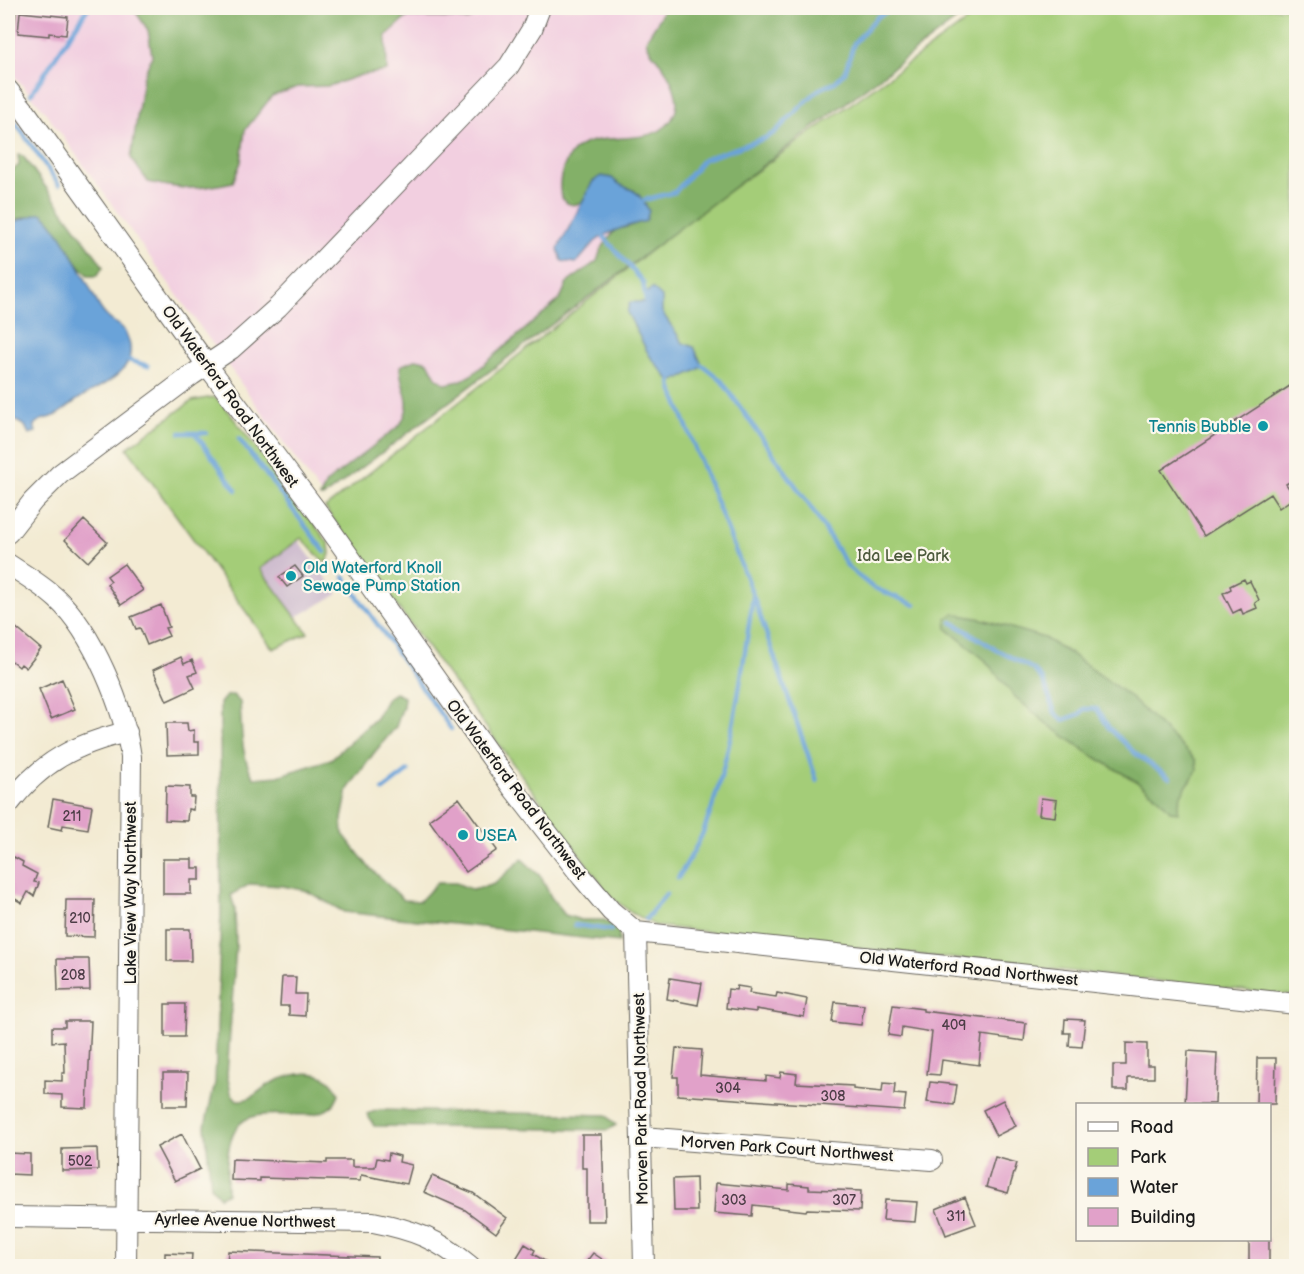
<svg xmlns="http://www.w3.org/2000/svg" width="1304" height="1274" font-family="'Balsamiq Sans',sans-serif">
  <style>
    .built { fill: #f2cfe0 }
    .industrial { fill: #cfbdcf }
    .green { fill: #a4cd78; stroke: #60744a; stroke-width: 1.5 }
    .forest { fill: #83b068; stroke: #506642; stroke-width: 1.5 }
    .water { fill: #6aa3d9; stroke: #43607a; stroke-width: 1.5 }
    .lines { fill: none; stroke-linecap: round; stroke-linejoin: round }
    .stream { stroke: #6aa3d9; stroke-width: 4.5 }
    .building { fill: #e1a1c9 }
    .minor-casing { stroke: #67645c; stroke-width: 22 }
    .minor { stroke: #fff; stroke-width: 20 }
    .culture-dot { fill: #0f9aa8; stroke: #fbf7ec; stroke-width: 2 }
    .labels { text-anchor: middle; stroke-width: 4.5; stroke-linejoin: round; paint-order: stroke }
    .number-label { font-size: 14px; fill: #4d3d47 }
    .street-label { font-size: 16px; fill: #1c1c1c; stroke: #fbf7ec }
    .culture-label { font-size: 16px; fill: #0d838f; stroke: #fbf7ec; text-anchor: start }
    .park-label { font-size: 16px; fill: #4c5a3c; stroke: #fbf7ec }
  </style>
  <rect width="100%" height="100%" fill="#fbf7ec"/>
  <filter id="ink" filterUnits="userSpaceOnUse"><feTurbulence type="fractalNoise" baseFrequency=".0167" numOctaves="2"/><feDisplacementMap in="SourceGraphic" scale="12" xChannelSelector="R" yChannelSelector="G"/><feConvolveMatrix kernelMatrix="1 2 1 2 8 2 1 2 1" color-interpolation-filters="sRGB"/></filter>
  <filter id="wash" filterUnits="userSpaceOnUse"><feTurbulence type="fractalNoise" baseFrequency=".008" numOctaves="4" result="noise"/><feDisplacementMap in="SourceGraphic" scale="24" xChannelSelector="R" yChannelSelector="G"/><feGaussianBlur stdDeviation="1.35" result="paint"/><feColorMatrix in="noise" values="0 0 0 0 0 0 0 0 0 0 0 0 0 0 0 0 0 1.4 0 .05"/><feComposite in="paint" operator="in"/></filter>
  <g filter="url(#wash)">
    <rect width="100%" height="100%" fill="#f3ebd3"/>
    <path class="built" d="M19,8H972L323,497L43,109L10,71Z"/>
    <path class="industrial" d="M298,540L338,594L296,617L260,569Z"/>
    <path class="green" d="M8,8H19L10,71H8Z
      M985,8H1296V996L656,926L632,913L611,897L325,508L697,214Z
      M213,397L222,403L329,544L330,554L327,562L323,561L301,538L260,569L308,633L273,649L127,448L192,401Z"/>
    <path class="forest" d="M133,8H483L468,20C448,15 427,19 407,17L386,36L387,71L361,75L329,86L298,87L272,96L245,130L241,162L233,182C198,190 183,190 148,182L131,158L143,78L152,56L148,30Z
      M664,8H972L323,497H320L326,483L400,425C416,398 400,393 400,366L417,359L428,362L436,377L446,384L460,381L473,374L560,299L567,283L597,261L601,249L615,230L631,226L635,191L618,185L612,178L593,181L582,203C548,215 558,158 580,146C609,130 660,150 675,113C681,99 671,79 663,66C657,58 648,51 646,40L658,21Z
      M18,155L23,156L99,260L103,267L97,276H89C69,258 62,229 41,214L8,221V174L19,165Z
      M954,614L982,619L1044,638L1071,654L1129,696L1196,760L1197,770C1189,785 1177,794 1178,812L1170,811L1159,798L1134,780L1093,756L1047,724L1014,696L985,660L947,629L946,618Z
      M395,693L404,697L403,706L396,727L374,753L348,789L342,819L343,834L368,866L404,900L420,901L437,883H456L473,890L494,884L522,859L541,877L551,897L565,915L581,920H605L619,931V942L344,912L307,891L283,886L250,884L231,895L235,910L236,946L227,1075L231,1093L237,1100C253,1101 257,1091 270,1084C293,1072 326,1064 339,1094C337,1098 335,1103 332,1106C309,1127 252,1100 236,1129C225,1147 227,1172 227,1193L220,1197L211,1187L205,1126L215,1083L221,911L220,703L226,696L233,695L240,702C242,727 240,756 254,778L278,776L331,759L376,718L387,698Z
      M379,1110L606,1115L616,1125L608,1130L374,1126L367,1114Z"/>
    <path class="water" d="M601,176L612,178C619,186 625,186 634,191C642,196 645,204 649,211L646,221C629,226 610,230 596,241C590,246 583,257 576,263L562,261L558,249L593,181Z
      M41,213C55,220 81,270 89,286C95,298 100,312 111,320C116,324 122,325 125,332C145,368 105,383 80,398C72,403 66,409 58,414C50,419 39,418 34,425L36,432L29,434L25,426L8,416V224Z
      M652,288L662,297V312L683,343L694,347L702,365L698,370L671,382L649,355L627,312L630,302H646L644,295Z"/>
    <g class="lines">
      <path class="stream" d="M31,94L88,8
        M8,112L59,185
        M644,200L675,192L704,159L763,139L774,133L818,90L835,82L845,72L854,43L877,17L893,8
        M604,237L643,282L646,302
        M128,360L148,366
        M702,365L721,380L812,509L848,567L872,587L915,605
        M671,382L672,389L753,595L817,781
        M180,433H206
        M195,433L236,490
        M239,439L325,552
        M344,577L451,729
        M952,622L997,650L1033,669L1043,680L1055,713L1063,720L1080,714L1084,709H1097L1109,728L1136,754L1170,778
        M383,790L408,771
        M678,878C687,863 697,847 704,830C732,758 742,672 753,596
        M646,919L666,894
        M575,925L611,930"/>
    </g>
    <g id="blocks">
      <path class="building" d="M20,12L68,17L66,35L49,33V36L18,33Z
        M1296,382V478L1286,484L1295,497L1279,508L1270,494L1204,536L1161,470Z
        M84,520L107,542L88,562L65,540Z
        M124,564L143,590L121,605L107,584L111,581L107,576Z
        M295,566L303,576L287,587L279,577Z
        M1244,579L1246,583L1250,581L1259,600L1255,603L1257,608L1243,614L1241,609L1233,613L1223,593L1231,589L1230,586Z
        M161,605L169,627L165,628L169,636L147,645L140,628L136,629L131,617Z
        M8,621L41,649L26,668L21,664L19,667L8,658Z
        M181,657L184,664L192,660L197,672L189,675L195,688L167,701L153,670Z
        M62,679L75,709L51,719L39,689Z
        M166,723H187L188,731L194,730V742H199V754L167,755Z
        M166,786L190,787V797H194L193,810L188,809L187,821L165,820Z
        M459,798L497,850L466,872L429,820Z
        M1041,798L1057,800L1055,817L1039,815Z
        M53,799L92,806L88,829L63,825L62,830L48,827Z
        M14,857L23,862L22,866L37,874L34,882L39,883L34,896L28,892L22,903L8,895V871Z
        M163,859H192V868H200V880H191V894H163Z
        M66,900H95L94,937L65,936Z
        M167,929H190L191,961H167Z
        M57,959H89L90,990L58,991Z
        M282,977H296L295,994H306L305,1016L289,1015V1006H280Z
        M670,978L702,983L698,1005L667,999Z
        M737,986L750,988L749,993L776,997L777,993L807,999L804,1017L756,1009V1012L726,1008L728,989L736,990Z
        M835,1002L864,1005L861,1025L832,1022Z
        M165,1004H185L184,1037H165Z
        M893,1005L923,1009V1011L1026,1023L1024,1041L982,1035L979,1065L942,1060L940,1075L927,1074L932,1032L902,1027L901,1037L888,1035Z
        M1065,1019L1085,1020L1082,1047L1069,1046L1070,1033H1064Z
        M65,1021H91L87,1108L62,1107V1095L45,1094V1080L62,1081V1073H65L64,1041L52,1042V1027H65Z
        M1126,1043L1147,1044V1065H1154V1078H1128V1090H1113V1065H1126Z
        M676,1048L702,1050L700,1075L766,1081V1076L780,1078L781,1072L797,1074L796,1083L853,1086V1089L882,1092L883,1083L895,1084L894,1094L906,1095L904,1111L678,1095V1077H673Z
        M1188,1051L1217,1053L1215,1104H1185Z
        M1257,1058H1276L1275,1104H1256Z
        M163,1073H188L187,1106H163Z
        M930,1082L957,1085L954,1105L927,1102Z
        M1003,1100L1016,1126L996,1136L983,1110Z
        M182,1134L200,1169L175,1181L157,1147Z
        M582,1135H602L605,1221H587V1168H582Z
        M97,1148L98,1170L62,1171V1149Z
        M8,1153L30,1154V1175L8,1174Z
        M389,1153L400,1156L399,1162L412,1165L407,1184L361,1175L360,1181L260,1178V1181L231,1180L232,1159L327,1163V1160H352V1167H375L377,1158L388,1160Z
        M995,1157L1017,1163L1008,1193L986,1187Z
        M432,1176L473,1193L507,1218L496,1233L465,1210L424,1192Z
        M696,1178L697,1211H674L673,1179Z
        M716,1183L789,1190V1184L809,1186V1189L861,1191L860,1211L807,1209L806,1211L753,1205L752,1216L714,1213Z
        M965,1197L976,1224L946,1235L936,1209Z
        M885,1200L917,1202L915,1222L883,1220Z
        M1249,1239H1269V1265H1249Z
        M525,1244L535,1250L533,1254L553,1266H521L514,1262Z
        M228,1251L377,1257V1266H227Z
        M165,1253L192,1254L191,1266H165Z
        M593,1253L612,1266H583Z"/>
    </g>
  </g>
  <g filter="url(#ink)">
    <use href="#blocks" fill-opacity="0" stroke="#67645c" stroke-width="1.5"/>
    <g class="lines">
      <defs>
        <path id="minor" d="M8,90L25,111L207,365L325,522L512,787L582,877L611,911L636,932L1296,1004
          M8,533L33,501L60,474L192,375L231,349L278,307L509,66L532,29L540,8
          M8,564C25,575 42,585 57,599C93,632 124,708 131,757L126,1266
          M8,805C41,762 75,744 127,732
          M636,932L644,1266
          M642,1137L932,1160
          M8,1217L373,1222C414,1230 438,1239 470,1266"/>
      </defs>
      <use href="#minor" class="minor-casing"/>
      <use href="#minor" class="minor"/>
    </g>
  </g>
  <g class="culture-dot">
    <circle cx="1263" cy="426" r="6"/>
    <circle cx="291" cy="576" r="6"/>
    <circle cx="463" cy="835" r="6"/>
  </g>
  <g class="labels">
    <g class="number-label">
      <text x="72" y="821">211</text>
      <text x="80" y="923">210</text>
      <text x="73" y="980">208</text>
      <text x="954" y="1030">409</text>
      <text x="728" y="1093">304</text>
      <text x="833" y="1101">308</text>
      <text x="80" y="1166">502</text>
      <text x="734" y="1205">303</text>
      <text x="844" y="1205">307</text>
      <text x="956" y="1221">311</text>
    </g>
    <g class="street-label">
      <text transform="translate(231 396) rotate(54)" y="6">Old Waterford Road Northwest</text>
      <text transform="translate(517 789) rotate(53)" y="6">Old Waterford Road Northwest</text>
      <text transform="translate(130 893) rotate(-90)" y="6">Lake View Way Northwest</text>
      <text transform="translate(969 968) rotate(6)" y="6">Old Waterford Road Northwest</text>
      <text transform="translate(640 1099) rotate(-91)" y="6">Morven Park Road Northwest</text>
      <text transform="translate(787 1148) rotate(4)" y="6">Morven Park Court Northwest</text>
      <text transform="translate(245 1220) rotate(1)" y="6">Ayrlee Avenue Northwest</text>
    </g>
    <g class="culture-label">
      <text x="1251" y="432" text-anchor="end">Tennis Bubble</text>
      <text x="303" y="573">Old Waterford Knoll<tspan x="303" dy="18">Sewage Pump Station</tspan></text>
      <text x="475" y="841">USEA</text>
    </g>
    <g class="park-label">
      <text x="903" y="561">Ida Lee Park</text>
    </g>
  </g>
  <rect width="1304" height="1274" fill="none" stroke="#fbf7ec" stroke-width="30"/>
  <rect x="1076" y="1103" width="195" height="138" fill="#fbf7ec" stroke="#a29f99" stroke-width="1.5"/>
  <rect x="1088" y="1122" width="30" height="9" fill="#ffffff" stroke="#a29f99" stroke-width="1.5"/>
  <text x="1130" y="1133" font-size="18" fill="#1c1c1c">Road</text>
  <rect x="1088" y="1148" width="30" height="18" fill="#a4cd78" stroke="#a29f99" stroke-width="1.5"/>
  <text x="1130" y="1163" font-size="18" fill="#1c1c1c">Park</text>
  <rect x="1088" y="1178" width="30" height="18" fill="#6aa3d9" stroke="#a29f99" stroke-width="1.5"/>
  <text x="1130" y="1193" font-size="18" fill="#1c1c1c">Water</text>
  <rect x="1088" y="1208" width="30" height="18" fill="#e1a1c9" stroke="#a29f99" stroke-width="1.5"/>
  <text x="1130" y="1223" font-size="18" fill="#1c1c1c">Building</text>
</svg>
